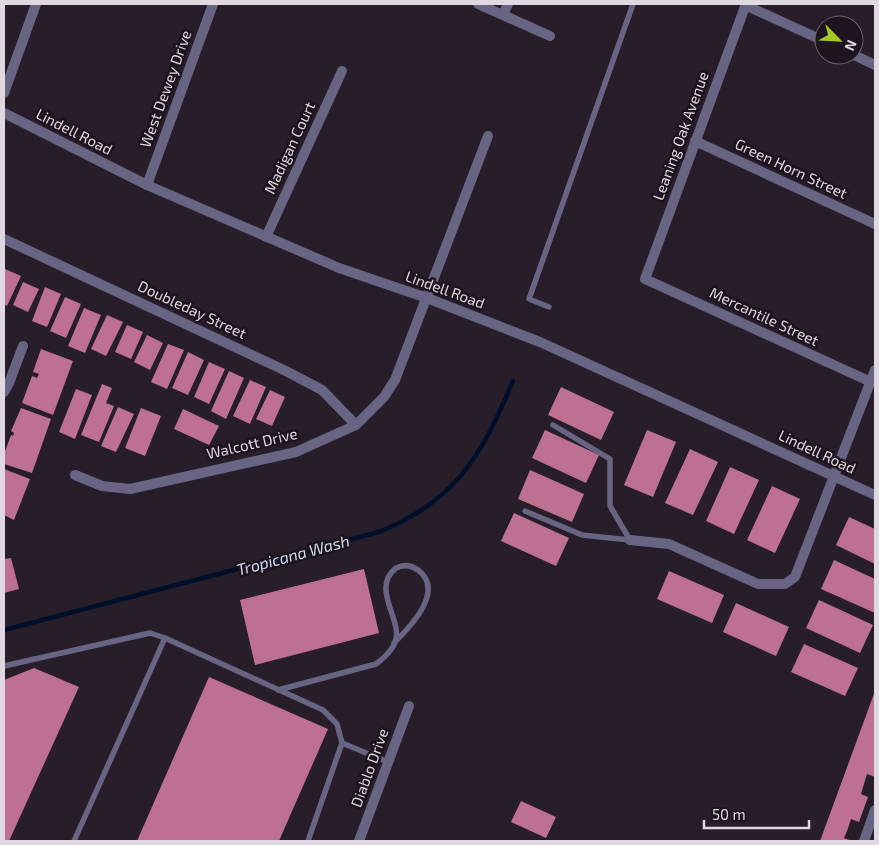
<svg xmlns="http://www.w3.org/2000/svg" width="879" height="845" font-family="'Exo 2',sans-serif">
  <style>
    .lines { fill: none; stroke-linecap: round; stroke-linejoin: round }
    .stream { stroke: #000f2b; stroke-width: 4.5 }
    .building { fill: #bd7091 }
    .service { stroke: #686584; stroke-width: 5.5 }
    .minor { stroke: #686584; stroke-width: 10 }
    .tertiary { stroke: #686584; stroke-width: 10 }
    .labels { text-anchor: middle; stroke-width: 5; stroke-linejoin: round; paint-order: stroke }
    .street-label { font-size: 15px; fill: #dfd8e0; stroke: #1e141f }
    .water-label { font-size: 16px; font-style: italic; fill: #d0ddee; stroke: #1e141f }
  </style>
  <rect width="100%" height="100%" fill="#271e29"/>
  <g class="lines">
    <path class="stream" d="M4,630L379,532C456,501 482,455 513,381"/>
  </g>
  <path class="building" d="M5,269L21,276L7,306L4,304Z
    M23,282L39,289L28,312L13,305Z
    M45,287L61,294L47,327L32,321Z
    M65,297L81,304L66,338L50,331Z
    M84,308L101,315L85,353L68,346Z
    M107,315L123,322L106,356L91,349Z
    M127,325L143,332L131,359L115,352Z
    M147,335L163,343L150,370L134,362Z
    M168,344L184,350L167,389L151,382Z
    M41,349L73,361L53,415L22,403L32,376L37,378L39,374L33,372Z
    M188,352L204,360L188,395L172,388Z
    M209,362L225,369L209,404L194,397Z
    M229,371L244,378L226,419L211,411Z
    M250,380L266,387L250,424L233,416Z
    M102,384L112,388L106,403L114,406L99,442L81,435Z
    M561,387L614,412L601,440L548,415Z
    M76,389L92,395L75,439L59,432Z
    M270,390L285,397L272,426L256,419Z
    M118,407L134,414L116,452L101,446Z
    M21,408L51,419L32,473L4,464V454L11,435L13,436L14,433L11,431Z
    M141,408L161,416L145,456L125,448Z
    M183,409L219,426L209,445L174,429Z
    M545,430L599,455L586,483L532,458Z
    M647,430L676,442L653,497L624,485Z
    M690,449L718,462L693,515L665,503Z
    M730,467L759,480L734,534L706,521Z
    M4,469L30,479L14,520L4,515Z
    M530,470L584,494L572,522L518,499Z
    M772,486L800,499L775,553L747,540Z
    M514,513L569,538L556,566L501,541Z
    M849,517L875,529V564L836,545Z
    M11,558L19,589L4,593V559Z
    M834,560L875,579V613L821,589Z
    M364,569L379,633L255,665L240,600Z
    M669,571L724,595L712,623L657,599Z
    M819,600L873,625L860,653L806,628Z
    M736,603L789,627L776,656L723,632Z
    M804,644L858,668L845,696L791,672Z
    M34,668L79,687L9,841H4V680Z
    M209,677L328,729L279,841H137Z
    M875,691V777L867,774L861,794L868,797L859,822L851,819L847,831L844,838L852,841H820Z
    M521,801L556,817L546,838L511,822Z"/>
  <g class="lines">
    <path class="service" d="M549,307L529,299L633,4
      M553,425L610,459V506L630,540
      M525,511L582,535L630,540
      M165,638L323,710L337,724L342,743L308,841
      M4,666L150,633L165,638L74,841
      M278,690L376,664C384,658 394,649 396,639C401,619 371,587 396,568C404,564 411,565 418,570C446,591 409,628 394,643
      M342,743L388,762"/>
    <path class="minor" d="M478,4L550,36
      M746,4L645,279L871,382
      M745,5L824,41
      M503,15L508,4
      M854,55L875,65
      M4,93L36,4
      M695,141L875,224
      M147,185L213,4
      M266,237L342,71
      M4,239L286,371L322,390L356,425
      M4,392L9,383L23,346
      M75,475L102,486L130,489L296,452L356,425L384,397L395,380L488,136
      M630,540L669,544L758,584H785L795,577L875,370
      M359,841L409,706
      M864,841L875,810"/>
    <path class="tertiary" d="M4,113L147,185L339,268L427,298L540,342L875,495"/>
  </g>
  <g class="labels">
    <g class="street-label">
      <text transform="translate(166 89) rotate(-70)" y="5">West Dewey Drive</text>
      <text transform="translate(74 132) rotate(27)" y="5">Lindell Road</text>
      <text transform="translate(681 136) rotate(-70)" y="5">Leaning Oak Avenue</text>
      <text transform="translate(290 148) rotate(-65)" y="5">Madigan Court</text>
      <text transform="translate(791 169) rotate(25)" y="5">Green Horn Street</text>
      <text transform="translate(445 290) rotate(20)" y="5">Lindell Road</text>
      <text transform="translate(192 310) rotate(25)" y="5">Doubleday Street</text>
      <text transform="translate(764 317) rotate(25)" y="5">Mercantile Street</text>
      <text transform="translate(252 444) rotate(-13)" y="5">Walcott Drive</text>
      <text transform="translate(817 452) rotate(25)" y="5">Lindell Road</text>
      <text transform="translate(370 768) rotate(-70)" y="5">Diablo Drive</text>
    </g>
    <g class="water-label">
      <text transform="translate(293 555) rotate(-15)" y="6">Tropicana Wash</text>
    </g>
  </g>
  <rect width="879" height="845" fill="none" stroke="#dfd8e0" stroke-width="10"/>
  <g transform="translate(839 40) rotate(114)"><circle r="24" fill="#1e141f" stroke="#6b626c"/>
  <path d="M0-4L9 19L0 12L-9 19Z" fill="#a4c825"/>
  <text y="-8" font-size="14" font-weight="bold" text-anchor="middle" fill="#dfd8e0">N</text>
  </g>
  <path d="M704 820v8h105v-8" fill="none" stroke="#dfd8e0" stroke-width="2.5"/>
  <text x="712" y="820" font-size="15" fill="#dfd8e0" stroke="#1e141f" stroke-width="4" paint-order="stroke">50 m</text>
</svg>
